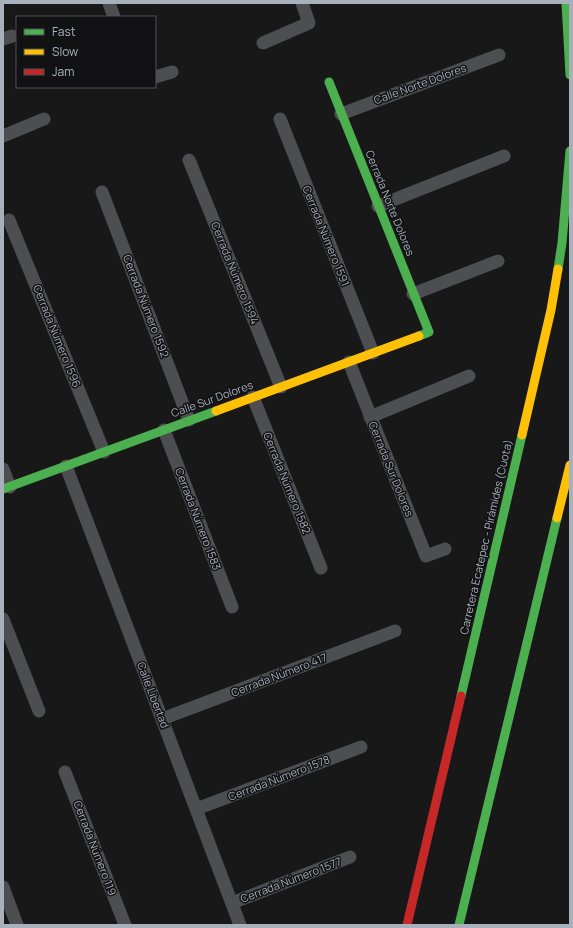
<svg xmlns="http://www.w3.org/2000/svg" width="573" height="928" font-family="Manrope,sans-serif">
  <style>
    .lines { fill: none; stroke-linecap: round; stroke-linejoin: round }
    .street { stroke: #4c4e52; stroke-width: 13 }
    .fast { stroke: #4caf50; stroke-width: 9 }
    .slow { stroke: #ffc107; stroke-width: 9 }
    .jam { stroke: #c62828; stroke-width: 9 }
    .labels { text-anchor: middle; stroke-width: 3; stroke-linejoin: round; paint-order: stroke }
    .street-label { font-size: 11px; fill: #a8b0bb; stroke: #121215 }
  </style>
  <rect width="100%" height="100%" fill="#181819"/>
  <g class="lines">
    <path class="street" d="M109,3L114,17
      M3,39L12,36
      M263,43L309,23L302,3
      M155,77L172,72
      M341,114L499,55
      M280,119L373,353
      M3,136L44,119
      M189,160L281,387
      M102,192L189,420
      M378,206L504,156
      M9,220L104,452
      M413,294L498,261
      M349,362L426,556L445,549
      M253,397L321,568
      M370,417L469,376
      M164,430L232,607
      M66,466L240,925
      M3,469L10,487
      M3,619L39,711
      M162,719L395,631
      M65,772L125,925
      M196,809L361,747
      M3,887L17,925
      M232,903L350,857"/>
    <path class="fast" d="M566,3L570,75
      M329,82L429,332L419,336
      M558,269L562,243L570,151
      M3,489L216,411
      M461,696L522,435
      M459,925L557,518"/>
    <path class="slow" d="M216,411L419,336
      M522,435L551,310L558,269
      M557,518L570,465"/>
    <path class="jam" d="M407,925L461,696"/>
  </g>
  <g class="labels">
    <g class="street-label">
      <text transform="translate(420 84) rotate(-20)" y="4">Calle Norte Dolores</text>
      <text transform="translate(390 203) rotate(68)" y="4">Cerrada Norte Dolores</text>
      <text transform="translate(326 236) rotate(68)" y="4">Cerrada Número 1591</text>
      <text transform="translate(235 273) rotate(68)" y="4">Cerrada Número 1594</text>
      <text transform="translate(146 306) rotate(69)" y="4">Cerrada Número 1592</text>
      <text transform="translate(57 336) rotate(68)" y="4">Cerrada Número 1596</text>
      <text transform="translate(212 399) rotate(-20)" y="4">Calle Sur Dolores</text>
      <text transform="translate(391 469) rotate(68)" y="4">Cerrada Sur Dolores</text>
      <text transform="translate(287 483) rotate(68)" y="4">Cerrada Número 1582</text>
      <text transform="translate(198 519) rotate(69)" y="4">Cerrada Número 1583</text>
      <text transform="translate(486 537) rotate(-77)" y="4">Carretera Ecatepec - Pirámides (Cuota)</text>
      <text transform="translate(279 675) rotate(-21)" y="4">Cerrada Número 417</text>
      <text transform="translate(153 695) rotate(69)" y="4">Calle Libertad</text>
      <text transform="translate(279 778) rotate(-21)" y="4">Cerrada Número 1578</text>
      <text transform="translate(95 848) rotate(69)" y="4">Cerrada Número 119</text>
      <text transform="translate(291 880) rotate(-21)" y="4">Cerrada Número 1577</text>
    </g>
  </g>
  <rect width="573" height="928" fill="none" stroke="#a8b0bb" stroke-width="8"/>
  <rect x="16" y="16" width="140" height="72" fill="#121215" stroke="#4e5157"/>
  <rect x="24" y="29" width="20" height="6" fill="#4caf50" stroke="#4e5157"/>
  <text x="52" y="36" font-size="12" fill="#a8b0bb">Fast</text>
  <rect x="24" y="49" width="20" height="6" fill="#ffc107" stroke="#4e5157"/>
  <text x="52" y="56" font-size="12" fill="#a8b0bb">Slow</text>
  <rect x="24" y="69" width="20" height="6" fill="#c62828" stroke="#4e5157"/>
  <text x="52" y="76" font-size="12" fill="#a8b0bb">Jam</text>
</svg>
